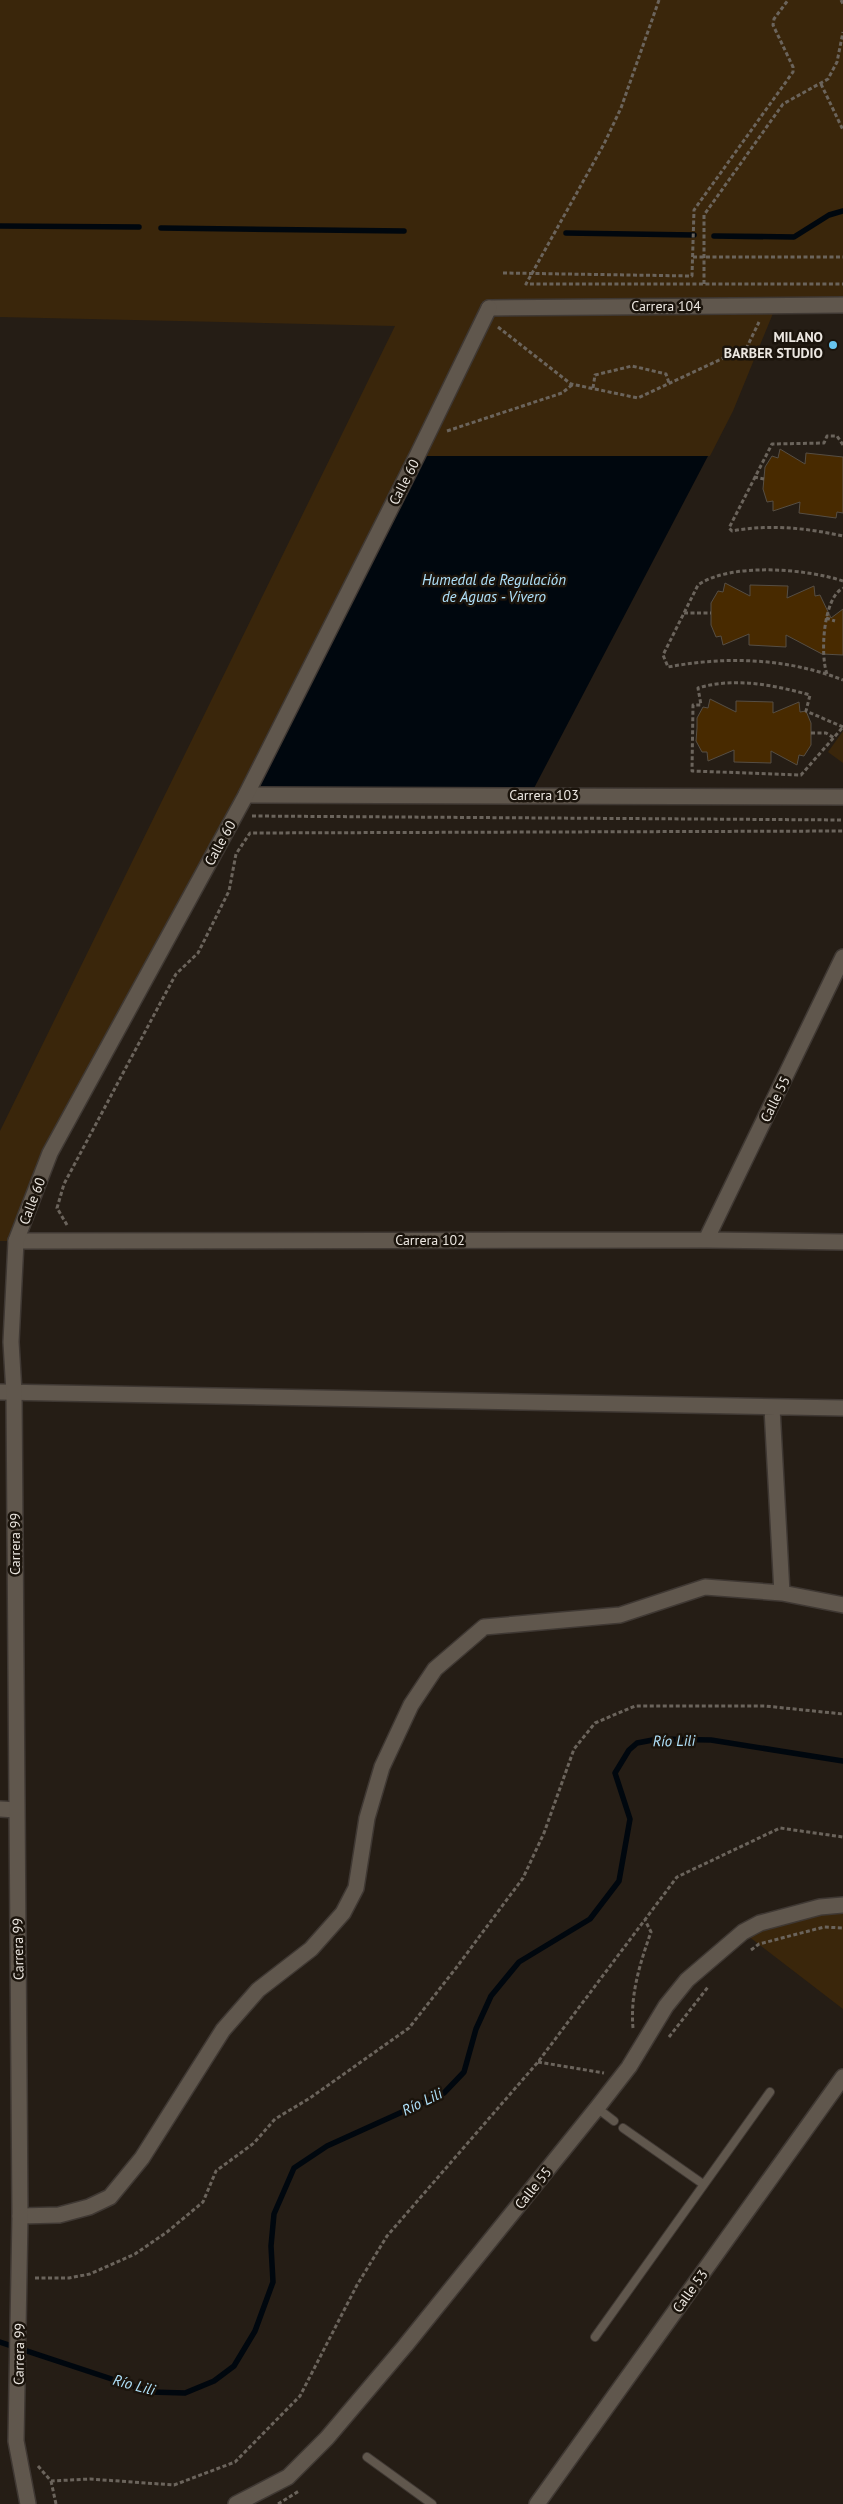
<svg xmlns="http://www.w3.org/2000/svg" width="843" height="2504" font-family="'PT Sans',sans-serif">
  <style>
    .green { fill: #3a260b }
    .water { fill: #00070e }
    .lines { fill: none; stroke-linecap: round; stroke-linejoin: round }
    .stream { stroke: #00070e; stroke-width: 5.5 }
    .building { fill: #482a00; stroke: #564e44 }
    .service-casing { stroke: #3f3833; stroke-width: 10 }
    .minor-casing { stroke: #3f3833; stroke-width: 18 }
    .tertiary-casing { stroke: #3f3833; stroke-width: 18 }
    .path { stroke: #6b645c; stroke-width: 3; stroke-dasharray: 4 2.5; stroke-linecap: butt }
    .service { stroke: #60574d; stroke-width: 8 }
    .minor { stroke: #60574d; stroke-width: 15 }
    .tertiary { stroke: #60574d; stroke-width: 15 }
    .poi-dot { fill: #67c4ef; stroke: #1b140c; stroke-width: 2 }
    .labels { text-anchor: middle; stroke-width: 5; stroke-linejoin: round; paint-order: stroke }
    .street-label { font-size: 14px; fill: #ece7e1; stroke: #1b140c }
    .poi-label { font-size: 14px; font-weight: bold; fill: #ece7e1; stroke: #1b140c; text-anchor: end }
    .water-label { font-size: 15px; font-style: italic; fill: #afe0f9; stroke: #1b140c }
  </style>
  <rect width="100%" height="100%" fill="#251d15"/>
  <path class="green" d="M0,0H843V305L776,306L733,411L710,456H416L50,1153L16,1241H0V1131L395,326L0,317Z
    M843,731V763L828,752Z
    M843,1905V2009L743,1932Z"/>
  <path class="water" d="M417,456H708L532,792L246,795Z"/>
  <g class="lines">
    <path class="stream" d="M0,226L139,227
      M161,228L404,231
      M566,233L694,235
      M714,236L794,237L829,215L843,211
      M0,2342L151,2392L185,2393L214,2381L234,2366L255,2331L273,2282L271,2246L274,2214L294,2168L327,2146L444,2093L464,2072L476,2029L491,1996L519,1962L590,1919L619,1881L630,1819L615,1773L629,1750L637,1743L658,1739L711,1740L843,1761"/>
  </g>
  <path class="building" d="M780,449L805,464L806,453L843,457V513L837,512L836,518L799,513L800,502L773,511V501L767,502L763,489L765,467L772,456L778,458Z
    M725,583L750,596V585L788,586L787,598L814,586L815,596L820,595L831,618L843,609V655L822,654L786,635V647L749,645V634L723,645L721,636L716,637L711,625V603L718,591L723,592Z
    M710,699L736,712V701L773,702V713L799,702L800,712L806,711L811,723V745L804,756L799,755L797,765L771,751V763L734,762V750L708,761L707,752H702L696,741L697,728V718L703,707L708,708Z"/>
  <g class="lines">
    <defs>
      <path id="service" d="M597,2108L614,2121
        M623,2128L703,2184
        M595,2337L770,2092
        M367,2457L432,2504"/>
      <path id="minor" d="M489,308L843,305
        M246,795L843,797
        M706,1240L843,957
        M16,1241L706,1240L843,1242
        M0,1392L843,1408
        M772,1408L782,1593L843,1605
        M0,1809L16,1810
        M20,2216L59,2215L89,2207L110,2197L142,2158L223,2030L258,1990L311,1949L343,1913L356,1888L367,1818L382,1767L411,1705L435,1669L484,1627L620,1615L705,1587L782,1593
        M236,2504L288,2477L327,2438L405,2346L597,2108L629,2067L666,2006L687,1980L743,1932L760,1923L820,1907L843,1905
        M537,2504L843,2077"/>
      <path id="tertiary" d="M28,2504L16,2441L20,2216L14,1393L11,1342L16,1241L50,1153L246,795L417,456L489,308"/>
    </defs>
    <use href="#service" class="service-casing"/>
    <use href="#minor" class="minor-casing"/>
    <use href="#tertiary" class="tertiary-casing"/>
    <path class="path" d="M659,0L621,108L604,144L526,284H843
      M841,0L843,4
      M821,84L843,130
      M693,257H843
      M503,273L692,276L694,210L793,72V67L773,25L774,19L788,0
      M704,284V215L783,104L828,79L837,62L843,32
      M498,327L571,384L638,398L747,347L759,322
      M593,388L595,375L632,366L666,374L669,383
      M447,431L562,393L572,385
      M843,445L837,436H827L824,443L772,444L729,528L732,531C769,524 806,528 843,536
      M754,477L764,479
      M843,581C807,569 731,562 698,585L663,655L668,667C726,656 787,658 843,680
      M684,613H711
      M826,618L835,621
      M827,674C820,655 823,598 843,588
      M843,727L806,711L810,695C774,685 734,677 698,688L701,705H693L692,771L801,775L843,727V726
      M811,733H826L834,738
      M252,816L843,820
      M67,1225L57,1208L64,1184L163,998L176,974L198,953L229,891L236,854L250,833L843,831
      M751,1950L759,1944L824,1927L843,1928
      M633,2028C630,1995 640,1963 651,1932L645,1920
      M669,2037L708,1987
      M538,2062L604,2073
      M35,2278H69L90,2274L135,2254L167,2232L203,2202L216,2171L254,2143L275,2119L310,2098L409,2028L456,1968L523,1878L544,1833L574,1749L595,1723L635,1706H765L843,1714
      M38,2466L51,2481L90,2479L174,2485L235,2462L300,2396L357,2285L387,2236L538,2062L677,1877L780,1828L843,1837
      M51,2481L56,2504
      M278,2504L299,2491"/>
    <use href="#service" class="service"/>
    <use href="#minor" class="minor"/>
    <use href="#tertiary" class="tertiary"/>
  </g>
  <circle class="poi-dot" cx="833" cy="345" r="5"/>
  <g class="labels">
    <g class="street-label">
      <text x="666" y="311">Carrera 104</text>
      <text transform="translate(404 482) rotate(-63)" y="5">Calle 60</text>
      <text x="544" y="800">Carrera 103</text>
      <text transform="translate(220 843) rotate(-61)" y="5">Calle 60</text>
      <text transform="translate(775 1099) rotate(-64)" y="5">Calle 55</text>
      <text transform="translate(32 1201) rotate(-69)" y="5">Calle 60</text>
      <text x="430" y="1245">Carrera 102</text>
      <text transform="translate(15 1544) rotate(-90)" y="5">Carrera 99</text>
      <text transform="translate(18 1949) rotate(-91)" y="5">Carrera 99</text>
      <text transform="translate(533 2188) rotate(-51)" y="5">Calle 55</text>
      <text transform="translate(690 2291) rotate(-54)" y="5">Calle 53</text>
      <text transform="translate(19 2354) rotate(-89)" y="5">Carrera 99</text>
    </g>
    <g class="poi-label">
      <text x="823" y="342">MILANO<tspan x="823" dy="16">BARBER STUDIO</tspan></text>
    </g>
    <g class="water-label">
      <text x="494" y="585">Humedal de Regulación<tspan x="494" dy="17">de Aguas - Vivero</tspan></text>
      <text transform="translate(674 1741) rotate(-1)" y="5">Río Lili</text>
      <text transform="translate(422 2102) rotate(-26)" y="5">Río Lili</text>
      <text transform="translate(134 2385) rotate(15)" y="5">Río Lili</text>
    </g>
  </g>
</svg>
